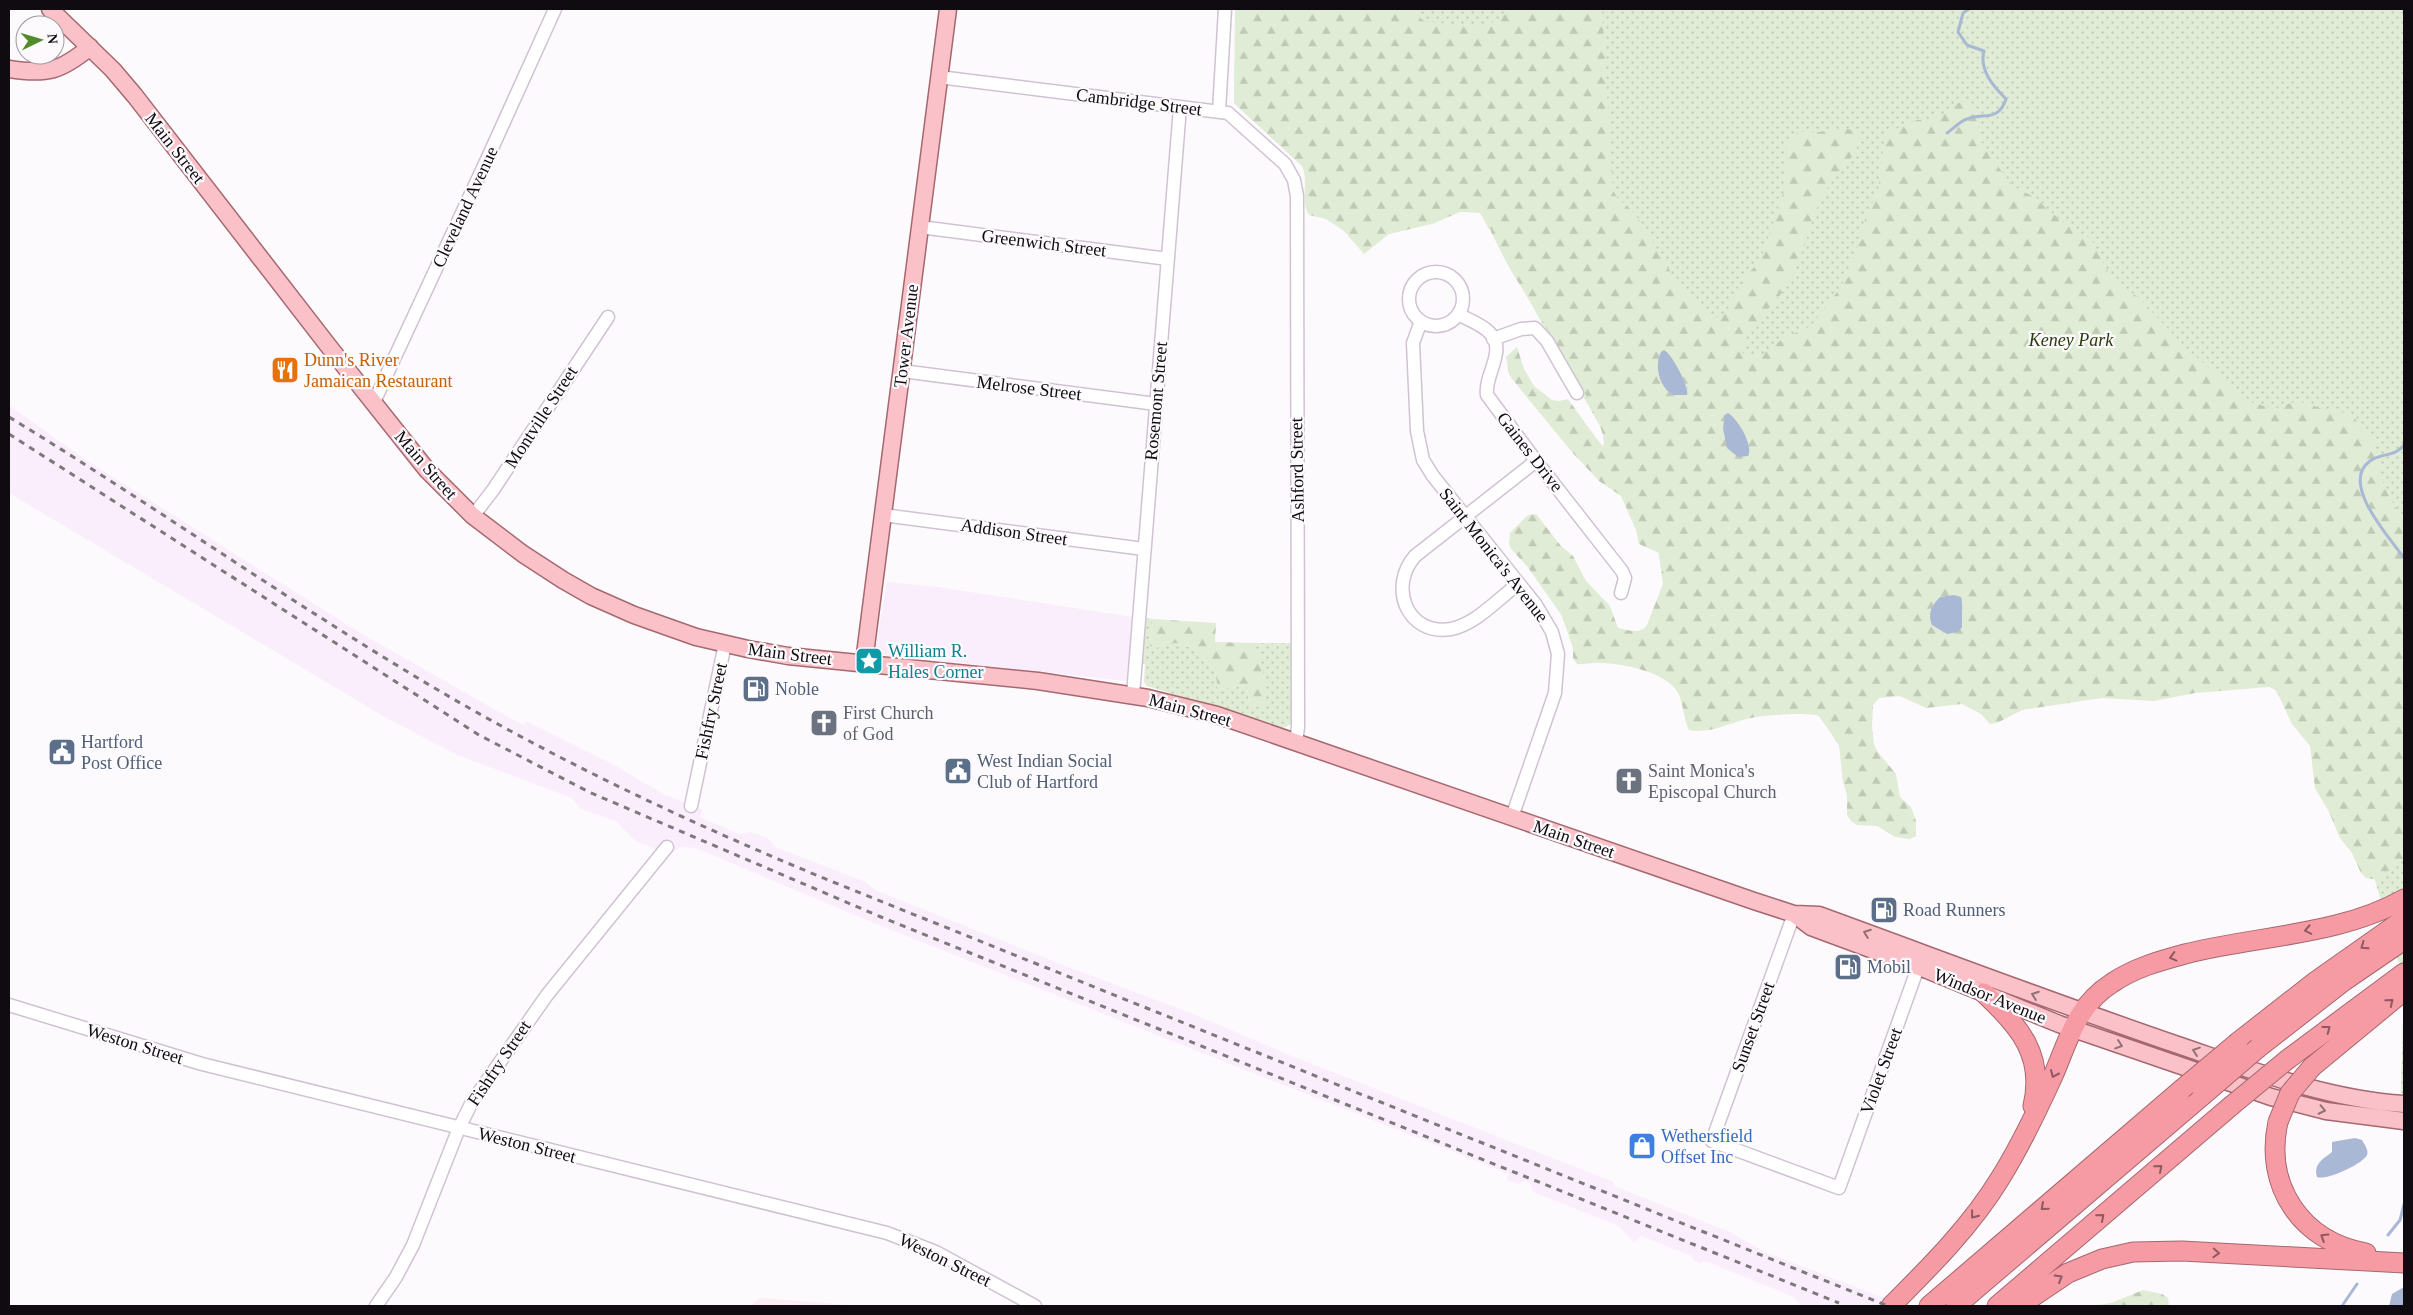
<svg xmlns="http://www.w3.org/2000/svg" width="2413" height="1315" font-family="Georgia,serif">
  <style>
    .built { fill: #faeefc }
    .industrial { fill: #fcedf2 }
    .grass { fill: url(#grass-dots) }
    .forest { fill: url(#forest-firs); fill-rule: evenodd }
    .water { fill: #a9b8d4 }
    .lines { fill: none; stroke-linecap: round; stroke-linejoin: round }
    .stream { stroke: #a9b8d4; stroke-width: 3 }
    .minor-casing { stroke: #d0c2d3; stroke-width: 15 }
    .major-casing { stroke: #a56870; stroke-width: 19 }
    .highway-casing { stroke: #a56870; stroke-width: 21 }
    .minor { stroke: #fff; stroke-width: 12 }
    .major { stroke: #fac2c8; stroke-width: 16 }
    .highway { stroke: #f69aa3; stroke-width: 19 }
    .rail { stroke: #7c787c; stroke-width: 3; stroke-dasharray: 6 6; stroke-linecap: butt }
    .highway-bridge-casing { stroke: #a56870; stroke-width: 21; stroke-linecap: butt }
    .highway-bridge { stroke: #f69aa3; stroke-width: 19 }
    .oneway { stroke: #8e5a61 }
    .oneway2 { stroke: #907075 }
    .labels { text-anchor: middle; stroke-width: 4.5; stroke-linejoin: round; paint-order: stroke }
    .street-label { font-size: 18px; fill: #0f0b10; stroke: #fdfafd }
    .park-label { font-size: 18px; font-style: italic; fill: #293c0e; stroke: #fdfafd }
    .food-label { font-size: 18px; fill: #c56008; stroke: #fdfafd; text-anchor: start }
    .culture-label { font-size: 18px; fill: #0d838f; stroke: #fdfafd; text-anchor: start }
    .service-label { font-size: 18px; fill: #4e5e75; stroke: #fdfafd; text-anchor: start }
    .worship-label { font-size: 18px; fill: #5b616d; stroke: #fdfafd; text-anchor: start }
    .shop-label { font-size: 18px; fill: #366cbe; stroke: #fdfafd; text-anchor: start }
  </style>
  <defs>
    <pattern id="grass-dots" width="8" height="8" patternUnits="userSpaceOnUse" patternTransform="scale(1.25)"><rect width="8" height="8" fill="#e0ecd5"/><path d="M2 2h.1M6 6h.1" fill="none" stroke="#bfc9b6" stroke-width="1.8" stroke-linecap="round"/></pattern>
    <pattern id="forest-firs" width="22" height="20" patternUnits="userSpaceOnUse" patternTransform="scale(1.25)"><rect width="22" height="20" fill="#e0ecd5"/><path d="M5 1l3.5 6h-7zM16 11l3.5 6h-7z" fill="#bfc9b6"/></pattern>
  </defs>
  <rect width="100%" height="100%" fill="#fdfafd"/>
  <path class="built" d="M9,405L83,458L357,631L501,713L524,725L526,721L611,763L663,794L702,809L700,817L739,834L751,832L768,838L775,847L866,882L875,890L1063,965L1191,1013L1294,1057L1614,1182V1186L1730,1232L1765,1252L1887,1299L1880,1306H1801L1794,1297L1705,1261L1700,1263L1694,1261L1692,1256L1641,1236L1634,1243L1619,1226L1533,1192L1530,1183L1525,1181L1518,1184L1506,1180L1509,1174L871,922L696,848L681,847L672,853L662,848L658,850L635,841L617,822L581,809L572,798L455,754L383,716L9,493Z
    M887,582L938,587L1133,617L1127,681L884,655L878,650L876,645Z"/>
  <path class="industrial" d="M760,1298L816,1302L857,1306H750Z"/>
  <path class="grass" d="M1236,9H2404V1094L2401,1093L2404,981L2304,634L1671,637L1654,522L1479,211L1358,217L1234,103Z
    M1145,618L1153,619L1149,653L1167,641C1199,649 1214,651 1218,689L1247,686L1249,704L1261,666V652L1253,651V643H1292L1291,724L1283,728L1147,686L1144,682L1145,664H1142Z"/>
  <path class="forest" d="M1235,9H1417L1421,19L1424,21L1476,27L1494,22L1513,9H1602L1613,190C1618,202 1626,203 1633,212C1660,246 1675,295 1714,319L1726,312L1741,282L1756,265L1763,253L1786,185L1787,143C1794,128 1805,133 1818,132C1834,131 1842,125 1858,132C1863,153 1838,171 1828,187C1807,220 1805,264 1780,295C1769,310 1739,336 1743,354L1749,356L1763,354L1784,338L1811,326L1841,287L1857,248L1866,216L1878,191L1885,136L1891,131L1917,120L1930,119L1943,114L1960,102L1966,101L1972,103L1977,109L1979,137L1990,156L2013,186L2032,196L2064,223L2091,239L2113,281L2138,297L2185,347L2247,401L2274,409L2294,402H2301L2323,409L2351,414L2374,442L2384,487L2404,522V858C2393,863 2389,874 2379,880L2366,878L2361,873L2352,853L2340,838L2329,812L2315,788L2310,746L2292,724L2276,690L2269,687L2195,693L2154,701L2102,698L2022,710L1997,723L1990,724L1981,714L1962,704L1926,708L1900,696L1879,698L1873,705L1872,727L1874,744L1877,751L1896,774L1900,797L1911,807L1916,821V836L1910,839L1895,837L1877,826L1857,825L1851,821L1847,815V795L1843,782L1839,745L1819,716C1806,712 1760,715 1746,719C1728,724 1708,734 1689,730C1683,718 1684,704 1678,693C1667,672 1622,663 1600,663C1592,662 1585,665 1577,664L1573,658V648L1562,616L1527,566L1511,549L1509,543L1510,533L1528,515L1536,514L1561,546L1573,556L1586,581L1610,606L1618,628C1629,630 1640,635 1647,625L1664,581V574L1659,553L1639,544L1636,530L1621,496L1599,481L1571,451L1512,379L1509,374L1506,357L1517,347L1524,369L1534,386L1552,400L1559,401L1568,399C1573,406 1600,444 1603,446C1614,426 1523,292 1509,267C1500,251 1493,235 1486,218L1481,213L1460,212L1432,224L1389,234L1364,254L1344,231L1326,219L1309,215C1300,200 1309,181 1302,166L1238,107L1234,101ZM1670,354L1688,389L1683,396L1673,395L1663,386L1658,368ZM1734,418L1748,441L1738,457L1729,450L1723,431ZM1954,595L1961,597L1962,601V627L1944,633L1932,625L1930,614L1935,602Z
    M1153,619L1216,623L1215,642L1253,643L1254,651L1261,652C1261,672 1269,686 1263,708L1249,704L1247,686L1218,689C1214,652 1199,649 1167,641L1149,653Z
    M2143,1290L2162,1294L2168,1298L2169,1306H2090L2111,1303Z"/>
  <path class="water" d="M1664,350C1672,354 1690,388 1687,395H1673C1659,387 1654,366 1661,352Z
    M1728,413C1738,419 1754,446 1748,456L1738,457L1727,448L1723,428L1725,415Z
    M1954,595L1961,597L1962,601V627L1958,632L1947,634L1932,625C1927,614 1932,605 1940,597Z
    M2355,1138L2362,1140C2364,1144 2369,1150 2367,1155C2363,1164 2326,1181 2317,1177C2313,1164 2323,1159 2332,1152V1142Z
    M2404,1287V1306H2389L2392,1294Z"/>
  <g class="lines">
    <path class="stream" d="M1947,133C1953,129 1960,121 1967,119C1983,112 1998,123 2006,99C1993,86 1979,70 1984,51L1967,45L1958,32L1963,13L1969,9
      M2404,445C2395,457 2381,453 2370,461C2339,483 2390,538 2404,558
      M2388,1235L2400,1220L2404,1204
      M2342,1306L2357,1284"/>
    <defs>
      <path id="minor" d="M939,77L1228,113L1285,164L1294,180L1297,196L1298,727L1296,743
        M1219,111L1225,9
        M920,227L1168,259
        M1409 299a27 27 0 1 1 54 0a27 27 0 1 1-54 0Z
        M1458,314C1467,319 1481,324 1489,332C1508,350 1484,374 1487,395L1536,461L1622,571L1625,578L1621,593
        M1421,321L1413,343L1417,431L1423,460L1433,476L1536,605L1552,632L1558,654L1555,693L1512,817
        M1493,339L1521,329L1535,328L1547,341L1577,393
        M902,371L1156,404
        M373,404L489,155L555,9
        M883,515L1144,549
        M473,516L493,490L608,317
        M1518,584C1498,599 1476,624 1451,629C1407,636 1388,587 1415,556L1536,461
        M1133,695L1180,107
        M691,806L725,644
        M1794,914L1712,1141L1839,1188L1921,959
        M9,1005L202,1064L887,1233L936,1252L1035,1306
        M376,1306L396,1277L413,1245L459,1128L472,1102L547,995L667,847"/>
      <path id="major" d="M50,9L113,70L135,96L330,348L427,470L473,516L523,554L563,580L591,596L634,615L696,637L748,649L788,656L1038,681L1148,698L1217,715L1754,901L1794,914L1819,915C1937,958 2055,1003 2175,1044C2249,1069 2325,1099 2404,1104
        M9,69C47,75 61,71 90,47
        M864,662L948,9
        M1794,914L1811,927L1927,970L2059,1024L2225,1081L2271,1097L2326,1111L2404,1121"/>
      <path id="highway" d="M1984,993C2019,1026 2045,1055 2033,1106
        M2238,1042L2316,981L2404,919
        M2258,1048L2344,981L2404,940
        M2288,1059L2404,973
        M2312,1067L2404,991
        M2278,1122C2264,1186 2301,1241 2366,1253
        M1891,1306C1931,1266 1972,1225 2001,1177C2021,1145 2037,1111 2053,1076C2069,1039 2076,1006 2112,983C2134,968 2159,961 2185,954C2256,936 2341,935 2404,899
        M1929,1306L2182,1089
        M1956,1306L2202,1096
        M1997,1306L2231,1106
        M2019,1306L2068,1273L2102,1259L2133,1252L2182,1251L2404,1263"/>
    </defs>
    <use href="#minor" class="minor-casing"/>
    <use href="#major" class="major-casing"/>
    <use href="#highway" class="highway-casing"/>
    <use href="#minor" class="minor"/>
    <use href="#major" class="major"/>
    <use href="#highway" class="highway"/>
    <path class="rail" d="M9,417C155,506 295,606 443,693C568,766 699,827 833,882L1888,1306
      M9,434L479,735L589,792L881,917L1839,1303"/>
    <defs>
      <path id="highway-bridge" d="M2182,1089L2238,1042
        M2202,1096L2258,1048
        M2231,1106L2288,1059
        M2278,1122L2290,1093L2312,1067"/>
    </defs>
    <use href="#highway-bridge" class="highway-bridge-casing"/>
    <use href="#highway-bridge" class="highway-bridge"/>
  </g>
  <defs><path id="oneway-chevron" d="M-2-3.5L2.5 0L-2 3.5" fill="none" stroke-width="1.6" stroke-linecap="round" stroke-linejoin="round" transform="scale(1.25)"/></defs>
  <g class="oneway">
    <use href="#oneway-chevron" transform="translate(2308 930) rotate(169)"/>
    <use href="#oneway-chevron" transform="translate(2364 946) rotate(145)"/>
    <use href="#oneway-chevron" transform="translate(2173 957) rotate(165)"/>
    <use href="#oneway-chevron" transform="translate(2390 1002) rotate(-39)"/>
    <use href="#oneway-chevron" transform="translate(2327 1029) rotate(-37)"/>
    <use href="#oneway-chevron" transform="translate(2054 1074) rotate(114)"/>
    <use href="#oneway-chevron" transform="translate(2159 1168) rotate(-41)"/>
    <use href="#oneway-chevron" transform="translate(2044 1207) rotate(139)"/>
    <use href="#oneway-chevron" transform="translate(1974 1215) rotate(128)"/>
    <use href="#oneway-chevron" transform="translate(2101 1217) rotate(-41)"/>
    <use href="#oneway-chevron" transform="translate(2324 1237) rotate(-148)"/>
    <use href="#oneway-chevron" transform="translate(2216 1253) rotate(3)"/>
    <use href="#oneway-chevron" transform="translate(2059 1278) rotate(-31)"/>
  </g>
  <g class="oneway2">
    <use href="#oneway-chevron" transform="translate(1867 933) rotate(-160)"/>
    <use href="#oneway-chevron" transform="translate(2035 995) rotate(-160)"/>
    <use href="#oneway-chevron" transform="translate(2119 1045) rotate(19)"/>
    <use href="#oneway-chevron" transform="translate(2196 1051) rotate(-161)"/>
    <use href="#oneway-chevron" transform="translate(2322 1110) rotate(12)"/>
  </g>
  <defs>
    <symbol id="restaurant-square" viewBox="-11 -11 22 22"><rect x="-9" y="-9" width="18" height="18" rx="4" fill="#e8710a" stroke="#fdfafd"/><path d="M-5-6h1v4h1v-4h1v4h1v-4h1v5L-1.5 .5V6h-2V.5L-5-1ZM5-6V6H3V1.5H1.5Q1.5-4 5-6Z" fill="#fff"/></symbol>
    <symbol id="sight-square" viewBox="-11 -11 22 22"><rect x="-9" y="-9" width="18" height="18" rx="4" fill="#0f9aa8" stroke="#fdfafd"/><path d="M0-6L1.8-2.2L6-1.7L2.9 1.2L3.7 5.4L0 3.3L-3.7 5.4L-2.9 1.2L-6-1.7L-1.8-2.2Z" fill="#fff"/></symbol>
    <symbol id="fuel-square" viewBox="-11 -11 22 22"><rect x="-9" y="-9" width="18" height="18" rx="4" fill="#5c6f8a" stroke="#fdfafd"/><path d="M-5.5-6h7V0h2V4h1.3V-2.5L3-4.5l.8-.8L6-3V5H2.5V1h-1V6h-7ZM-4.2-4.7v3.2H.2V-4.7Z" fill="#fff"/></symbol>
    <symbol id="church-square" viewBox="-11 -11 22 22"><rect x="-9" y="-9" width="18" height="18" rx="4" fill="#6b7280" stroke="#fdfafd"/><path d="M-1.2-6h2.4v3.5h3.3v2.4h-3.3V6h-2.4V-.1h-3.3v-2.4h3.3Z" fill="#fff"/></symbol>
    <symbol id="civic-square" viewBox="-11 -11 22 22"><rect x="-9" y="-9" width="18" height="18" rx="4" fill="#5c6f8a" stroke="#fdfafd"/><path d="M-.6-6.5H3V-4.5H.6V-3L4-1V1h2V6H-6V1h2V-1L-.6-3ZM-1.2 2.5V6h2.4V2.5Z" fill="#fff"/></symbol>
    <symbol id="shop-square" viewBox="-11 -11 22 22"><rect x="-9" y="-9" width="18" height="18" rx="4" fill="#3f7fe0" stroke="#fdfafd"/><path d="M-5-2.5h2.3a2.7 3.5 0 0 1 5.4 0H5L5.5 6h-11ZM-1.5-2.5h3a1.5 2.3 0 0 0-3 0Z" fill="#fff"/></symbol>
  </defs>
  <g fill-rule="evenodd">
    <use href="#restaurant-square" x="269" y="354" width="32" height="32"/>
    <use href="#sight-square" x="853" y="645" width="32" height="32"/>
    <use href="#fuel-square" x="740" y="673" width="32" height="32"/>
    <use href="#church-square" x="808" y="707" width="32" height="32"/>
    <use href="#civic-square" x="46" y="736" width="32" height="32"/>
    <use href="#civic-square" x="942" y="755" width="32" height="32"/>
    <use href="#church-square" x="1613" y="765" width="32" height="32"/>
    <use href="#fuel-square" x="1868" y="894" width="32" height="32"/>
    <use href="#fuel-square" x="1832" y="951" width="32" height="32"/>
    <use href="#shop-square" x="1626" y="1130" width="32" height="32"/>
  </g>
  <g class="labels">
    <g class="street-label">
      <text transform="translate(1139 102) rotate(7)" y="6">Cambridge Street</text>
      <text transform="translate(175 148) rotate(52)" y="6">Main Street</text>
      <text transform="translate(465 207) rotate(-65)" y="6">Cleveland Avenue</text>
      <text transform="translate(1044 243) rotate(7)" y="6">Greenwich Street</text>
      <text transform="translate(906 336) rotate(-83)" y="6">Tower Avenue</text>
      <text transform="translate(1029 388) rotate(7)" y="6">Melrose Street</text>
      <text transform="translate(1156 401) rotate(-85)" y="6">Rosemont Street</text>
      <text transform="translate(541 417) rotate(-57)" y="6">Montville Street</text>
      <text transform="translate(1530 452) rotate(52)" y="6">Gaines Drive</text>
      <text transform="translate(426 465) rotate(49)" y="6">Main Street</text>
      <text transform="translate(1297 470) rotate(-91)" y="6">Ashford Street</text>
      <text transform="translate(1014 532) rotate(8)" y="6">Addison Street</text>
      <text transform="translate(1494 555) rotate(52)" y="6">Saint Monica's Avenue</text>
      <text transform="translate(790 654) rotate(7)" y="6">Main Street</text>
      <text transform="translate(1190 710) rotate(15)" y="6">Main Street</text>
      <text transform="translate(711 711) rotate(-78)" y="6">Fishfry Street</text>
      <text transform="translate(1574 839) rotate(19)" y="6">Main Street</text>
      <text transform="translate(1990 996) rotate(22)" y="6">Windsor Avenue</text>
      <text transform="translate(1753 1027) rotate(-70)" y="6">Sunset Street</text>
      <text transform="translate(135 1044) rotate(17)" y="6">Weston Street</text>
      <text transform="translate(499 1063) rotate(-56)" y="6">Fishfry Street</text>
      <text transform="translate(1881 1071) rotate(-70)" y="6">Violet Street</text>
      <text transform="translate(527 1145) rotate(14)" y="6">Weston Street</text>
      <text transform="translate(945 1260) rotate(26)" y="6">Weston Street</text>
    </g>
    <g class="park-label">
      <text x="2071" y="346">Keney Park</text>
    </g>
    <g class="food-label">
      <text x="304" y="366">Dunn's River<tspan x="304" dy="21">Jamaican Restaurant</tspan></text>
    </g>
    <g class="culture-label">
      <text x="888" y="657">William R.<tspan x="888" dy="21">Hales Corner</tspan></text>
    </g>
    <g class="service-label">
      <text x="775" y="695">Noble</text>
      <text x="81" y="748">Hartford<tspan x="81" dy="21">Post Office</tspan></text>
      <text x="977" y="767">West Indian Social<tspan x="977" dy="21">Club of Hartford</tspan></text>
      <text x="1903" y="916">Road Runners</text>
      <text x="1867" y="973">Mobil</text>
    </g>
    <g class="worship-label">
      <text x="843" y="719">First Church<tspan x="843" dy="21">of God</tspan></text>
      <text x="1648" y="777">Saint Monica's<tspan x="1648" dy="21">Episcopal Church</tspan></text>
    </g>
    <g class="shop-label">
      <text x="1661" y="1142">Wethersfield<tspan x="1661" dy="21">Offset Inc</tspan></text>
    </g>
  </g>
  <rect width="2413" height="1315" fill="none" stroke="#0f0b10" stroke-width="20"/>
  <g transform="translate(40 40) rotate(85)"><circle r="24" fill="#fdfafd" stroke="#9e9a9e"/>
  <path d="M0-4L9 19L0 12L-9 19Z" fill="#528c2a"/>
  <text y="-8" font-size="14" font-weight="bold" text-anchor="middle" fill="#0f0b10">N</text>
  </g>
</svg>
